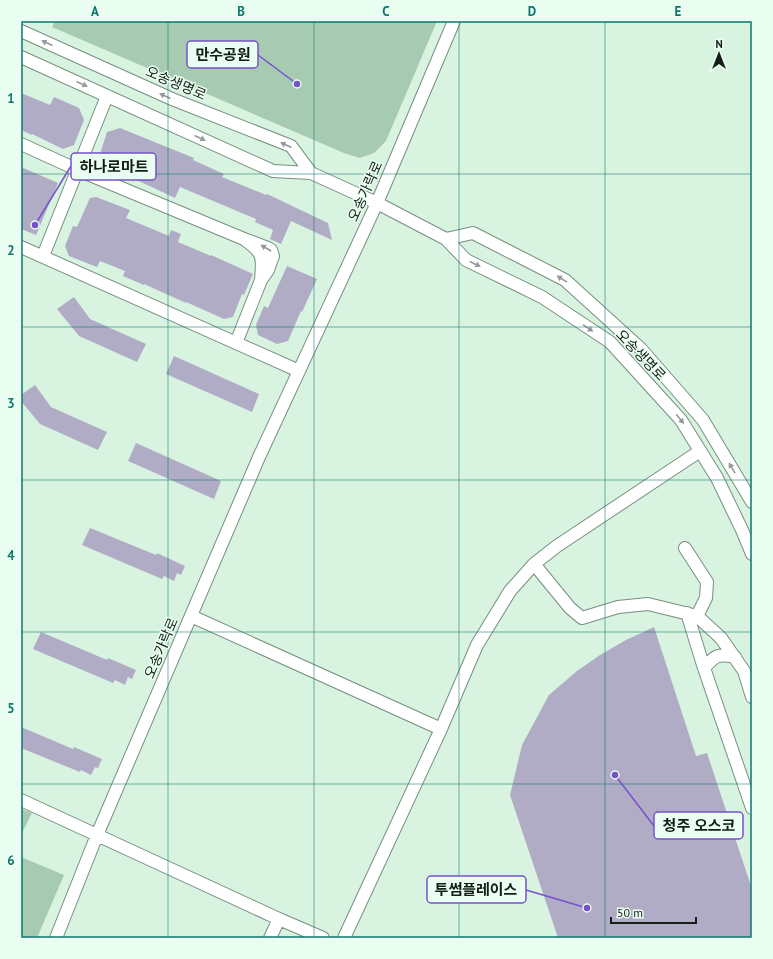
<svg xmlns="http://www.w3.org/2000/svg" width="773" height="959" font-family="'PT Sans','Noto Sans KR',sans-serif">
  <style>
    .green { fill: #a6cbb2 }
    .building { fill: #b0acc5 }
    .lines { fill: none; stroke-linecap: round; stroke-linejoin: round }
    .minor-casing { stroke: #778f7f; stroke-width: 14 }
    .minor { stroke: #fff; stroke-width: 12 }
    .oneway { fill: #959997 }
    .grid { fill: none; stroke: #0f766e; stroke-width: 1; stroke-opacity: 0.55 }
    .labels { text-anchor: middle; stroke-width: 3; stroke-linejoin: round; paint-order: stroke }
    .street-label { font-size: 14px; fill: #141d17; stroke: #e9fef0 }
    .leader { fill: none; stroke: #7751ca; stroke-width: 1.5 }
    .callout-dot { fill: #7751ca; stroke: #e9fef0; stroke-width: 1.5 }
    .callout { fill: #e9fef0; stroke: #7751ca; stroke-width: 1.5 }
    .callout-label { font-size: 15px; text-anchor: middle; font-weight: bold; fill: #141d17 }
    .neatline { fill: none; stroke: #0f766e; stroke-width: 1.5 }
    .grid-label { font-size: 13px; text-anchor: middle; font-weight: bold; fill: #0f766e }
  </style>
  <rect width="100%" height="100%" fill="#d8f3e0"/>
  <path class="green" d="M55,21H437L386,141L374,153L360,158L344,153L52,27Z
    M21,809L32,813L21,835Z
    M21,857L64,875L37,938H21Z"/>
  <path class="building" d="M21,93L50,105L54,97L79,108L84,120L74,145L63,149L32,134V135L21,130Z
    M120,128L194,158L193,160L224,174L222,177L266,195L267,194L328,223L332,240L291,221L281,244L270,239L273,230L255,222L256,219L180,187L175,198L141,182L104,167L99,157L107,132Z
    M21,167L58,183L36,235L21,229Z
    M96,197L130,210L126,218L169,236L171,230L181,234L178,242L211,256V255L253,274L244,295L242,294L233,317L224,319L186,302V303L144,284V285L123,276L125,271L100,261L97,267L69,256L65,246L73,226L77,227L90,198Z
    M287,266L317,279L302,312L301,311L288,341L277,344L258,335L256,325L264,306L268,308Z
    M74,297L90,319L146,344L137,362L79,336L57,309Z
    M174,356L259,394L252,412L166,374Z
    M35,385L51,407L107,432L98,450L40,424L21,401V395Z
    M136,443L221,481L214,499L128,461Z
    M90,528L156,555L157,553L185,566L181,575L177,573L174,581L164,576L162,579L82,545Z
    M654,627L696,756L707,753L752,889V938H558L510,795L522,745L549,695L577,671L600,655L626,640Z
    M41,632L107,660L108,658L136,670L132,679L128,677L125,685L115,680L113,683L33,649Z
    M21,727L73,749L74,747L102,759L98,768L95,767L91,775L81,770L80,772L21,748Z"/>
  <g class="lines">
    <defs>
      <path id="minor" d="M21,31L172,99L291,146L311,173
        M21,57L273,171L311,173L377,203L446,239L466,260L542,297L610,342L681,420L717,478L742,530L752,554
        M21,144L78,170L244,239
        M446,239L473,233L565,280L641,349L703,420L752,502
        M21,247L299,371
        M43,256L107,96
        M236,343L261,280L268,270L273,256L271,250L268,248L244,239C264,253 263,257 261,280
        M685,548L707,582L706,598L697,616
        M534,564L570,608L582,618L618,607L648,604L697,616L721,638L744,671L752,697
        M687,613L703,665L752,808
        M191,616L441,729
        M704,668C715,656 717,653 735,657
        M21,800L279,919L323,938
        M56,938L97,835L259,457L377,203L454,21
        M270,938L279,919
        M344,938L441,729L477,645L510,591L534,564L557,546L700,451"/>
    </defs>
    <use href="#minor" class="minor-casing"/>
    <use href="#minor" class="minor"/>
  </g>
  <defs><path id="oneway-solid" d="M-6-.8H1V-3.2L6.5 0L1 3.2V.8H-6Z"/></defs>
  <g class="oneway">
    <use href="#oneway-solid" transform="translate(47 43) rotate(-156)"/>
    <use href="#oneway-solid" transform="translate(82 84) rotate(25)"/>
    <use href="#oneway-solid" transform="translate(165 96) rotate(-156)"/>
    <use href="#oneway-solid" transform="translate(200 138) rotate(25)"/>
    <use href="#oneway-solid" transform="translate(286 145) rotate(-155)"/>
    <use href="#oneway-solid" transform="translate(266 248) rotate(-150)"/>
    <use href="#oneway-solid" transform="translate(475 264) rotate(26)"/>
    <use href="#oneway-solid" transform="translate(562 279) rotate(-148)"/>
    <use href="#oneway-solid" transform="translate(588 328) rotate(34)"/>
    <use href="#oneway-solid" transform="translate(680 419) rotate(51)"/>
    <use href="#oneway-solid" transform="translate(732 468) rotate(-121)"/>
  </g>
  <path class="grid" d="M168,21V938M314,21V938M459,21V938M605,21V938M21,174H752M21,327H752M21,480H752M21,632H752M21,784H752"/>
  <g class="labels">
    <g class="street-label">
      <text transform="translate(176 83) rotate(23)" y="5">오송생명로</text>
      <text transform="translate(365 191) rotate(-66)" y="5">오송가락로</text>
      <text transform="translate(641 355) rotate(46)" y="5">오송생명로</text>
      <text transform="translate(161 648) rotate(-67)" y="5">오송가락로</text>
    </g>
  </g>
  <path class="leader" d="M297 84L258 55M35 225L71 166M615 775L654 826M587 908L526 890"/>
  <g class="callout-dot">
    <circle cx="297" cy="84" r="4"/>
    <circle cx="35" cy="225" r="4"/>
    <circle cx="615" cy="775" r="4"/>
    <circle cx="587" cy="908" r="4"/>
  </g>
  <g class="callout">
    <rect x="187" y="41" width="71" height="27" rx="4"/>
    <rect x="71" y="153" width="85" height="27" rx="4"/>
    <rect x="654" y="812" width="89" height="27" rx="4"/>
    <rect x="427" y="876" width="99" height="27" rx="4"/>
  </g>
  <g class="callout-label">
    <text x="223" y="60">만수공원</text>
    <text x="114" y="172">하나로마트</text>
    <text x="699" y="831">청주 오스코</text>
    <text x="476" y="895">투썸플레이스</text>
  </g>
  <rect width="773" height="959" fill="none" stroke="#e9fef0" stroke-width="44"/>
  <g transform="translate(719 54)" stroke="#e9fef0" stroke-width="3" paint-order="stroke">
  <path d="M0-3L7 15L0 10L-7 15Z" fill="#141d17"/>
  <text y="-6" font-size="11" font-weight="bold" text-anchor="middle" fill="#141d17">N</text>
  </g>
  <path d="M611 917v6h85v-6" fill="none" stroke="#141d17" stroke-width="2"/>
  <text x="617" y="917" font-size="12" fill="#141d17" stroke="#e9fef0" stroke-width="3" paint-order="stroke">50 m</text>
  <rect x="22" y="22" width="729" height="915" class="neatline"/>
  <g class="grid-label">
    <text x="95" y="16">A</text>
    <text x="241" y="16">B</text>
    <text x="386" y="16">C</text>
    <text x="532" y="16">D</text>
    <text x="678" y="16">E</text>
    <text x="11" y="103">1</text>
    <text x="11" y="255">2</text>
    <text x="11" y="408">3</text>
    <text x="11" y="560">4</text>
    <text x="11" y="713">5</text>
    <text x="11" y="865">6</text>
  </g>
</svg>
